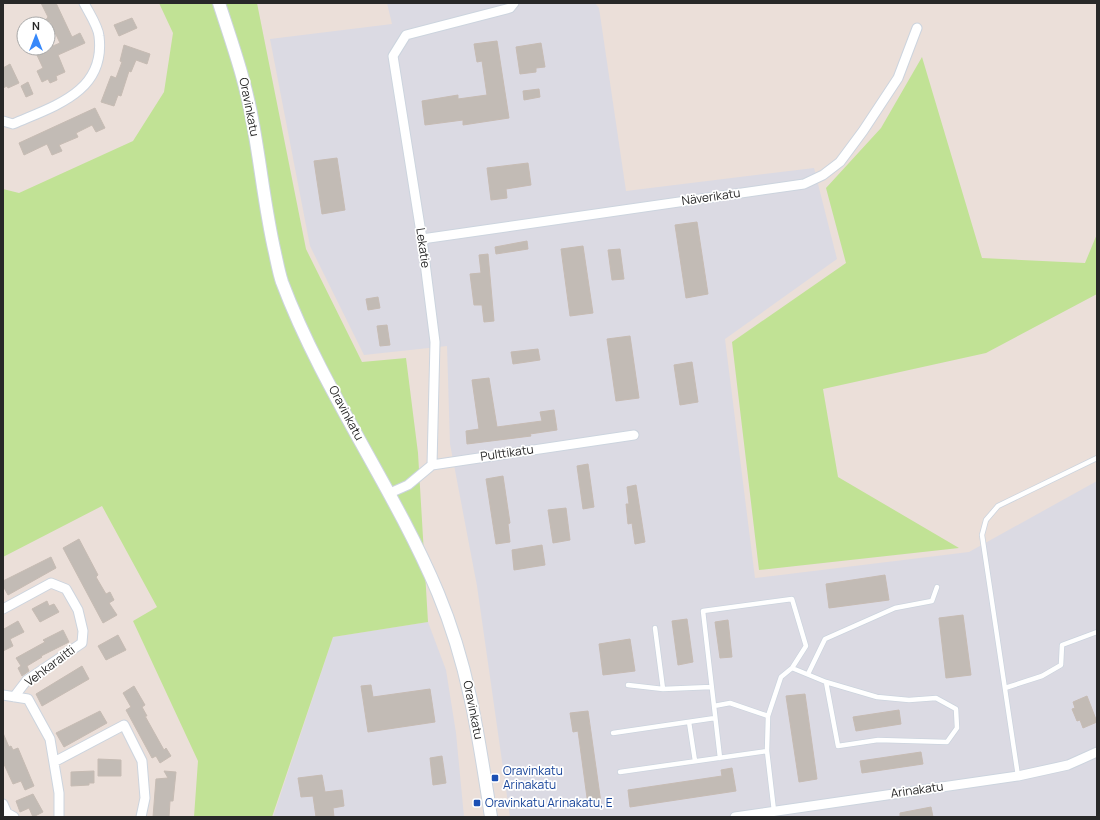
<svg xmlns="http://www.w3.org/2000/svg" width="1100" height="820" font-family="Manrope,sans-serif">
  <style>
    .industrial { fill: #dbdae3 }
    .green { fill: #c1e295 }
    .building { fill: #c2bbb5; stroke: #c6bbb3 }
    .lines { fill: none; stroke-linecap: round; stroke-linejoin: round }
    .service-casing { stroke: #ccd4de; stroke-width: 6 }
    .minor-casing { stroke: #ccd4de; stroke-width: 11 }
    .tertiary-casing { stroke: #ccd4de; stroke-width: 14 }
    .service { stroke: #fff; stroke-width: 4.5 }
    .minor { stroke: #fff; stroke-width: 9 }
    .tertiary { stroke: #fff; stroke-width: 12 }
    .transit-dot { fill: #1a4fb4; stroke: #fff; stroke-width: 1.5 }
    .labels { text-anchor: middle; stroke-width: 3.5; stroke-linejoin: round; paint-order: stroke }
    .street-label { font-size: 12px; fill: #282828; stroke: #fff }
    .transit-label { font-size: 12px; fill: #164399; stroke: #fff; text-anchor: start }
  </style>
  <rect width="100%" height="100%" fill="#ebdfd9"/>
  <path class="industrial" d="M387,3H595L599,8L626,191L814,168L837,259L725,339L755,578L969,552L1097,481V817H510L477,586L450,444L447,346L364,355L310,246L270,39L392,24Z
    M428,622L446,670L456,733L464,817H273L333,637Z"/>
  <path class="green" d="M159,3H257L306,249L362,362L406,358L418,453L428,622L333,637L272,817H194L198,761L133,621L157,607L102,506L3,557V189L19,193L133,141L164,92L173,33Z
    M922,57L982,258L1085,263L1097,234V294L986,353L823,389L838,477L959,548L759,570L732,342L846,263L826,188L881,128Z"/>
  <path class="building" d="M41,3H56L72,37L80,33L85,43L58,55L65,72L56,76L57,80L50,83L48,79L42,82L37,71L43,68L36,53L60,43L50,22L45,21L48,17Z
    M132,18L137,28L119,36L114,25Z
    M497,41L509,118L463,125V120L425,125L422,101L458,95V99L487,95L482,61L477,62L474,44Z
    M541,43L545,67L536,68V72L520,74L516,47Z
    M124,45L150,54L147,64L136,60L131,72L129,71L121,96L118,95L114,106L101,102L111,76L116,78L122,62L120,61Z
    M10,64L19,83L8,88L7,86L3,88V68Z
    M28,82L33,94L26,97L21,86Z
    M539,89L540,97L524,100L523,91Z
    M95,108L105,128L96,132L92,125L76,133L78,137L59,145L62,151L52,155L47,144L24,155L19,143Z
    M337,158L345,210L322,214L314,161Z
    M528,163L531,185L506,189L507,198L491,200L487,168Z
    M697,222L708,294L686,298L675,225Z
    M527,241L528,249L496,254L495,247Z
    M583,246L593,313L570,316L561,249Z
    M620,249L624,279L612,280L608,250Z
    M488,254L494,321L484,322L482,305H474L470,274L481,273L479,255Z
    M378,297L380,308L368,310L366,299Z
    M387,325L390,345L380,346L377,326Z
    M630,336L639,398L616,401L607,339Z
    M538,349L540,360L513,364L511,352Z
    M692,362L698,402L680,405L674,365Z
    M489,378L497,427L542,421L540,412L554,410L557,430L530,434L531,436L467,444L466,431L479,429L472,380Z
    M588,464L594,507L583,509L577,466Z
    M503,476L510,523L508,524L510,542L496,544L486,479Z
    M636,485L645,542L635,544L632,523L628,524L626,504H629L627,487Z
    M566,508L570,540L553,543L548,510Z
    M79,539L98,575L96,577L106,594L110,592L114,600L109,603L117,615L103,623L63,548Z
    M542,545L545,565L514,570L512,550Z
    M51,557L56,568L8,595L3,586V581Z
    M885,575L889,600L829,608L826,584Z
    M47,601L49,606L54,604L59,612L40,622L32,609Z
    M963,615L971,675L946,678L939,618Z
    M687,619L693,662L678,665L672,621Z
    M728,620L732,657L720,658L715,622Z
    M18,621L24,632L10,639L13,646L3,651V627L4,629Z
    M63,630L69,642L41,656L42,657L27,666L29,671L22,676L18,668L21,666L16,658L45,642L43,640Z
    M118,635L126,650L106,660L98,646Z
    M630,639L635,671L603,675L599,644Z
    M82,666L89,679L42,706L36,694Z
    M371,685L373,697L430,689L435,722L368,732L361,686Z
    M134,686L145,705L142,707L147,716H145L164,750L166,748L171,756L160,763L156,756L152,758L126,710L131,707L123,693Z
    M805,694L817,779L799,782L786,696Z
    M1087,696L1097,722L1083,728L1080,720L1077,721L1072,709L1075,708L1073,702Z
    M899,710L901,724L856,731L853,717Z
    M100,711L107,723L64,747L56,733Z
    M588,711L601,803L588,805L578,731L573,732L570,713Z
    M3,733L9,747L11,746L13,750L18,748L34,786L25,790L21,781L13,784L3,762Z
    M921,752L923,764L862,773L860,761Z
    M442,756L446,783L433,785L430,758Z
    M98,759L121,760V776H98Z
    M732,768L736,791L630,807L628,790L722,776L721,770Z
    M94,771V783H89V785L71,786V772Z
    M164,771L176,772L173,801H170L169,817H153L156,779L168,778Z
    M322,775L325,792L342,790L344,806L333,808L334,817H316L313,796L301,797L298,778Z
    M33,794L43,812L33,817L29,808L20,812L16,801Z
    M931,807L933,817H900V813Z"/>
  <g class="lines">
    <defs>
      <path id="service" d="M655,628L663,689
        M808,674L825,639L895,608L932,601L937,587
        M628,685L663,689L711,687
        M1005,688L1042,676L1061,665L1062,645L1097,632
        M714,706L703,611L792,599L806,646L792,668
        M689,722L695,761
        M613,733L715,718
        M720,758L714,706L730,703L768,716
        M620,772L767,751
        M1018,776L982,535L986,520L998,506L1097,458
        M774,811L767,751L768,716L781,677L792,668L826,682L877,697L909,700L936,698L956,709L957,728L947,742L878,740L838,746L826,682"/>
      <path id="minor" d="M3,121L13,124C54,106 106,92 99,36C98,26 89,13 84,3
        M422,239L804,184L823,175L840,162L863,131L898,78L917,28
        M432,465L435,342L422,239L393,56L406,35L510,8L514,3
        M390,493L408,485L432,465L634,435
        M3,609L51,583L66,589L78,610L83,631L82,643L27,680L14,697
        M3,695L28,699L50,739L59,793V817
        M54,762L124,725L142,761L145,798L141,817
        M3,804L7,813L14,817
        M735,817L1018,776L1068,765L1097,752"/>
      <path id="tertiary" d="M219,3C232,43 246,82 253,124C261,167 265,210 275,253C277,262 279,273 282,282C323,391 393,486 438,593C469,667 479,739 491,817"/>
    </defs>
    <use href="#service" class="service-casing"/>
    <use href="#minor" class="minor-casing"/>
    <use href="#tertiary" class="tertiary-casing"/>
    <use href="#service" class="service"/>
    <use href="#minor" class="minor"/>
    <use href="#tertiary" class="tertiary"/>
  </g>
  <g class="transit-dot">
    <rect x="491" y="774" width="8" height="8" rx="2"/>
    <rect x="473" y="799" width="8" height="8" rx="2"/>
  </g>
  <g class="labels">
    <g class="street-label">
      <text transform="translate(249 107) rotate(79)" y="4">Oravinkatu</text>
      <text transform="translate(711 197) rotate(-8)" y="4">Näverikatu</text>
      <text transform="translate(423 248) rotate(82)" y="4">Lekatie</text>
      <text transform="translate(346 413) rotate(62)" y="4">Oravinkatu</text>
      <text transform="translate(507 453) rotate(-8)" y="4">Pulttikatu</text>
      <text transform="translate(50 666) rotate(-37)" y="4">Vehkaraitti</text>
      <text transform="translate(473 710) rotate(79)" y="4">Oravinkatu</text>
      <text transform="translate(917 790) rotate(-8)" y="4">Arinakatu</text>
    </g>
    <g class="transit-label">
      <text x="503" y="775">Oravinkatu<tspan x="503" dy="14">Arinakatu</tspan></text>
      <text x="485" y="807">Oravinkatu Arinakatu, E</text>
    </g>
  </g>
  <rect width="1100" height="820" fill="none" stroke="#282828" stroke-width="8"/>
  <g transform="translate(36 36)"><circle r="19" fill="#ffffff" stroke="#a9a9a9"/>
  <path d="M0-3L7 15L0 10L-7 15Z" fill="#3788fa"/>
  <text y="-6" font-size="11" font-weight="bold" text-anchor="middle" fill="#282828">N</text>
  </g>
</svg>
